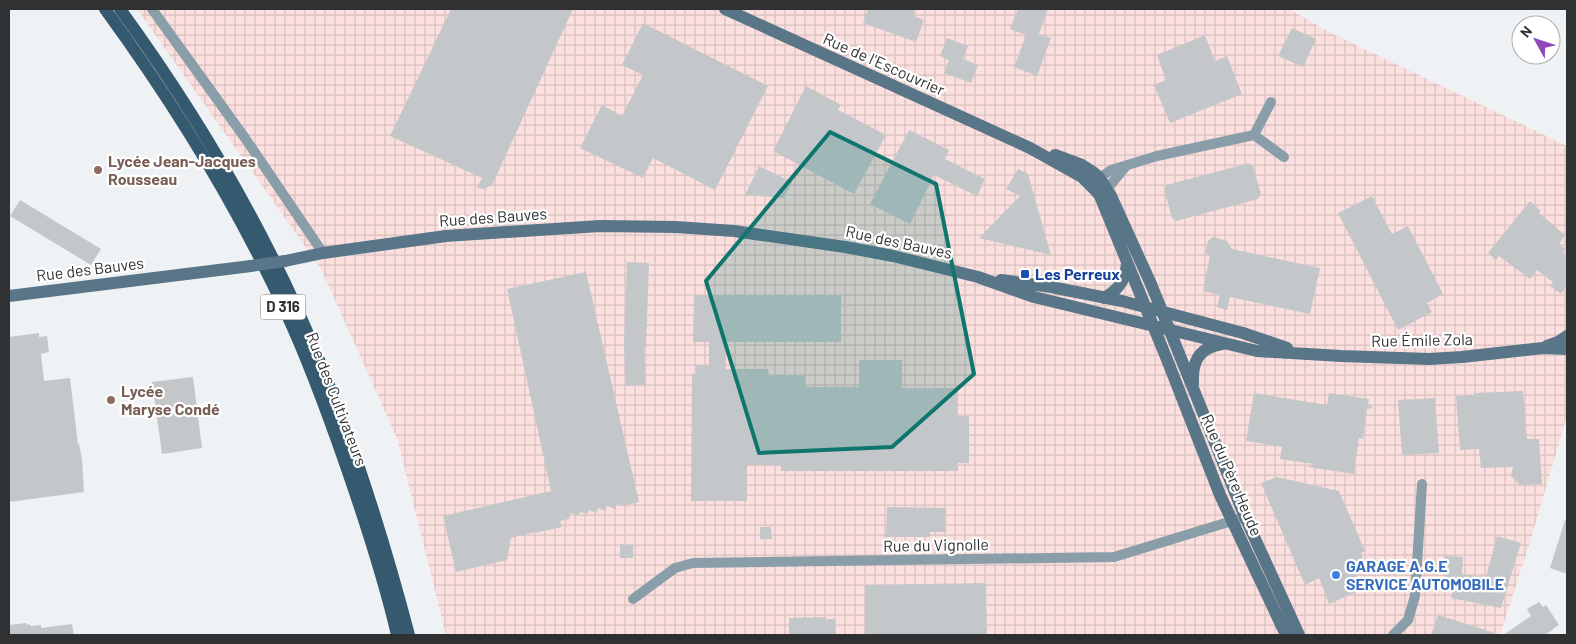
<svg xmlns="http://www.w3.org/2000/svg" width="1576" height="644" font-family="Barlow,sans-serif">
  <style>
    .industrial { fill: url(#industrial-grid) }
    .building { fill: #c4c7c9 }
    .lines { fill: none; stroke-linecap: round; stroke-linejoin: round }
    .street { stroke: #8a9eaa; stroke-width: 10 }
    .secondary { stroke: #597588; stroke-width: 12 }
    .primary { stroke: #35596f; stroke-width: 12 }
    .secondary-bridge { stroke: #597588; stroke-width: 12 }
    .marked { fill: #0f766e; fill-opacity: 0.2; stroke: #0f766e; stroke-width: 4; stroke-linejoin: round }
    .education-dot { fill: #8d6e63; stroke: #fff; stroke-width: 2 }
    .transit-dot { fill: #1a4fb4; stroke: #fff; stroke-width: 2 }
    .shop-dot { fill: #3f7fe0; stroke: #fff; stroke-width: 2 }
    .labels { text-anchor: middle; stroke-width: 4.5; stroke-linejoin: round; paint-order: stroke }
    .shield { fill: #fff; stroke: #6e6f70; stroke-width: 1 }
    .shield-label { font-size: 15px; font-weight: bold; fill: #303132 }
    .street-label { font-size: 16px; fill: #303132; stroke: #fff }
    .education-label { font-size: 16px; font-weight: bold; fill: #785e54; stroke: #fff; text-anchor: start }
    .transit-label { font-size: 16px; font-weight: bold; fill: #164399; stroke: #fff; text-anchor: start }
    .shop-label { font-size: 16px; font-weight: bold; fill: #366cbe; stroke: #fff; text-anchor: start }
  </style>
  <defs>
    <pattern id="industrial-grid" width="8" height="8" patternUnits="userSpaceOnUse" patternTransform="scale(1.25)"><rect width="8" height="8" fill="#fbe0df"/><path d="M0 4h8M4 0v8" fill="none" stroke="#d7c1c0"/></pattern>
  </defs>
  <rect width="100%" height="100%" fill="#eff2f4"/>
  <path class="industrial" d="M137,9H1289L1331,33L1567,146V416L1530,542L1500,635H446L397,438L321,269Z"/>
  <path class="building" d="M451,9H573L492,185L484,189L477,188L482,178L390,136Z
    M868,9H914V16L924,20L916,42L863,23Z
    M1018,9H1048L1039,34L1051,38L1037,76L1014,67L1026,35L1010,29Z
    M643,23L768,86L715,190L653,158L643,178L580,148L602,105L622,116L643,75L622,65Z
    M1292,28L1316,39L1303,67L1278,56Z
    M1205,35L1215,61L1227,56L1242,94L1170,123L1154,85L1166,80L1157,55Z
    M947,38L968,46L963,59L978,65L971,83L944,73L949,60L940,56Z
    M806,86L841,105L838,110L886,135L854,194L773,151Z
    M909,130L949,150L945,159L985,179L977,196L934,175L910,224L870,204Z
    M1249,163L1253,166L1261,194L1258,199L1176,221L1172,218L1164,189L1167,185Z
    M759,166L792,182L784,198L745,195Z
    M1018,169L1028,174L1051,255L979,238L1020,196L1006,189Z
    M1372,196L1392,234L1408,226L1443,294L1427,303L1432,312L1398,330L1338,213Z
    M20,200L101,249L91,265L10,216Z
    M1530,201L1541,211L1539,213L1565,235L1559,244L1565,249L1563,252L1567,256V285L1561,294L1550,286L1553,282L1537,270L1530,279L1499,256L1496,260L1488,253Z
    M1213,237L1227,241L1232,249L1320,268L1310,314L1230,297L1227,310L1217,307L1220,295L1203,291L1210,255L1205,253L1208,241Z
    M627,262L649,263L646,348L644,347L646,385L626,386L624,347Z
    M586,272L639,502L622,506L617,504L615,509L607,506L605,511L598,508L596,513L589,510L587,514L580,512L578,516L571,513L569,519L560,521L562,527L539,532V533L536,532L526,534L525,536L522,535L511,538L507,560L456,572L443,516L551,491L507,289Z
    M694,295H841V342H726V369H768L769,375H805V387H859V360H902V388H958V416H969V463H958V471H781V466H775V465H749L747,466V501H691L692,374H696V365H709V342H693Z
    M39,333V337L47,336L49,352L41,354L44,381L70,378L78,444H79L82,459L84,492L9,502V337Z
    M193,377L202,448L162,454L152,382Z
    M1523,391L1527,439H1539L1542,484L1520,485L1511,476L1513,467L1481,468L1479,449L1460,450L1456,396L1475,395L1474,393Z
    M1254,393L1327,405L1329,393L1369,399L1368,404L1373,408L1367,409L1363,439L1359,438L1354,474L1308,467L1314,464L1280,459L1282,447L1246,441Z
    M1435,398L1439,453L1402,455L1398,400Z
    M1277,477L1339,491L1365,551L1361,553L1363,560L1352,564L1363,589L1329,604L1319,578L1305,585L1261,483Z
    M887,507L946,508V532H930V537H886Z
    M1565,520L1567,521V574L1550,568Z
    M760,527H771L772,539H760Z
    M1497,536L1521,543L1501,608L1451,598L1453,589L1443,588L1445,556L1463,557L1462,574L1486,577Z
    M620,544L633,545V558H620Z
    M986,583L987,635H865V585Z
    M1539,602L1543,607L1546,605L1559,625L1545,635H1503L1531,616L1527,609Z
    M1438,615L1495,633V635H1431Z
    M826,617V619H835L836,635H789V618Z
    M26,623L27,625L30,624V626L41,625V628L72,624L74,635H9V625Z"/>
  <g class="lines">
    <path class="street" d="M152,9L245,138L323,253
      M1254,135L1284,157
      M1095,181L1111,170L1157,156L1254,135L1271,102
      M1100,191L1112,183L1126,166
      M633,599L675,568L693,563L1114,557L1245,517
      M1393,635L1408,620L1415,596L1422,484"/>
    <path class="secondary" d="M725,9L1030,148L1082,177L1095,190L1100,196L1168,362L1220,495L1286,635
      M1055,155L1082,165L1093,172L1099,177L1111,196L1151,284L1245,517L1299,635
      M285,261L323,253L446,236L600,226L676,227L734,231L845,247L893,256L978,277L1034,297L1257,351L1341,356L1429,359L1462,357L1543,348L1567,349
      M1001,280L1051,287L1122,301L1243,333L1287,348
      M9,296L251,266
      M1104,298C1118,290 1125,281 1127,264
      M1547,346L1558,342L1567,336
      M1193,384C1192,362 1198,348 1222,344"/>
    <path class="primary" d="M105,9C175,105 239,208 288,317C311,367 329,417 347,469C366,524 384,579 397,635
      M120,9C187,101 251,207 298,311C345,415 380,525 409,635"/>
    <path class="secondary-bridge" d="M251,266L285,261"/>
  </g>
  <path class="marked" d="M830,132L936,184L974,374L892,447L759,453L706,281Z"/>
  <g class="education-dot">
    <circle cx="98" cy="170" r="5"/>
    <circle cx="111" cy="400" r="5"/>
  </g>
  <rect class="transit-dot" x="1020" y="269" width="10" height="10" rx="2.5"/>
  <circle class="shop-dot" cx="1336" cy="575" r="5"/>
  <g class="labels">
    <rect class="shield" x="260.5" y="294.5" width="45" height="25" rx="4"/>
    <g class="shield-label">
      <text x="283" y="312">D 316</text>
    </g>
    <g class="street-label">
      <text transform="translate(884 64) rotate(24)" y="6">Rue de l'Escouvrier</text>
      <text transform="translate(493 217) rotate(-4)" y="6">Rue des Bauves</text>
      <text transform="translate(899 242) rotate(12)" y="6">Rue des Bauves</text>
      <text transform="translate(90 269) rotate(-7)" y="6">Rue des Bauves</text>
      <text transform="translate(1422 340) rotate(-1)" y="6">Rue Émile Zola</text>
      <text transform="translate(337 399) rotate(69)" y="6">Rue des Cultivateurs</text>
      <text transform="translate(1232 475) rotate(67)" y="6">Rue du Père Heude</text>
      <text transform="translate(936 545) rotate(-1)" y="6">Rue du Vignolle</text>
    </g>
    <g class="education-label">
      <text x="108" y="167">Lycée Jean-Jacques<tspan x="108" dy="18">Rousseau</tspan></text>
      <text x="121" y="397">Lycée<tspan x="121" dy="18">Maryse Condé</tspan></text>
    </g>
    <g class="transit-label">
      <text x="1035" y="280">Les Perreux</text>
    </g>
    <g class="shop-label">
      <text x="1346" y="572">GARAGE A.G.E<tspan x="1346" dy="18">SERVICE AUTOMOBILE</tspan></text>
    </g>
  </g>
  <rect width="1576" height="644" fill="none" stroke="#303132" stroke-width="20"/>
  <g transform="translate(1536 40) rotate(310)"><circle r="24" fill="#ffffff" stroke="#acadad"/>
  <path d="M0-4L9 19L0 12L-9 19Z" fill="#9049bd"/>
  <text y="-8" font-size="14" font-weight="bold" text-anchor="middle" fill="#303132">N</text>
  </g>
</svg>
